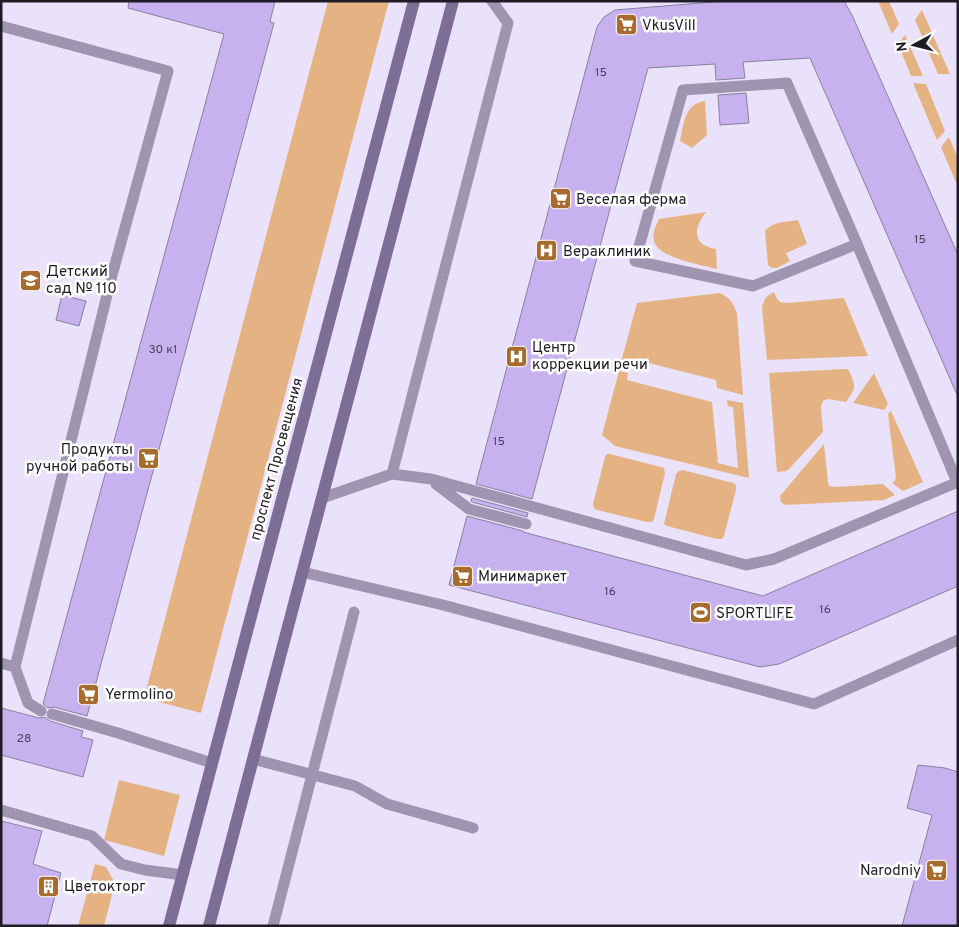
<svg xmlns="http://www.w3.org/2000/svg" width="959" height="927" font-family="Overpass,sans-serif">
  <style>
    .green { fill: #e5b383 }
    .building { fill: #c7b1ee; stroke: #8a809d }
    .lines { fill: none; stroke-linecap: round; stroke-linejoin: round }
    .service { stroke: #9f95b0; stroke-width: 11 }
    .secondary { stroke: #7c6e94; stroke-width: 12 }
    .labels { text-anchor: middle; stroke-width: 5; stroke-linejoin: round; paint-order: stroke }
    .number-label { font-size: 12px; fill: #4a4159 }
    .poi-label { font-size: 15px; fill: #201c27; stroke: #fff; text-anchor: start }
    .street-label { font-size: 15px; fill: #201c27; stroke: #fff }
  </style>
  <rect width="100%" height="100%" fill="#eae2fb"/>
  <path class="green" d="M328,1H389L201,713L144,698Z
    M878,1H889L899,24L892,34Z
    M922,10L950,74H938L915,20Z
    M905,35L923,76H911L898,44Z
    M913,83L926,84L945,131L937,140Z
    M705,101L707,135L692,148L680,141C684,124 684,104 705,101Z
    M949,137L958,158V187L941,147Z
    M706,212C693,229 692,245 716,249L717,269C702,265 658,258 654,241C652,233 656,226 659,219Z
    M798,220L807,244L786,253L790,261L777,268H772L768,265L765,231C773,221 787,222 798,220Z
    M774,292L776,297L780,302L787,303L844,298L868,356L767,360L762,308C764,299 766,296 774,292Z
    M719,293C730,297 733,303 737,313L743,395L717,388L716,380L633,359L630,369L620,366L637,303Z
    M844,369H848C856,387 857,386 846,402L828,399L823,401L821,407L823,432L789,469L786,471L777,472L769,373Z
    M619,371L628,373L627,380L712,402L718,463L738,468L733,407L728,406L727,400L743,403L749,478L615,446L602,435Z
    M874,373L888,404L884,410L853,403Z
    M891,411L923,482L903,491L892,483L894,482L896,478L888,414Z
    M824,444L828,482L829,486L834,487L883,484L895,495L884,500L785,505L781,502L780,496Z
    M607,454H610L661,467L664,468L665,473L654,519L652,522H647L597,510L594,508L593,504L605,457Z
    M683,470L733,483L736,485V490L724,536L722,539H717L667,526L664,524L676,474L679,471Z
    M119,780L180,795L164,856L104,840Z
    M95,864L106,867L115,883L104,926H78Z"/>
  <path class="building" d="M129,1H275L270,22L274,23L87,716L54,707L48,708L43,704L224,34L128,8Z
    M725,1H844L852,15L958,255V397L810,58L743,62L745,78L716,80L715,64L648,68L532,499L476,484L597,27L604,17L615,10Z
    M746,93L749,123L720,125L718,95Z
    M62,295L86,301L79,326L56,320Z
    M472,498L528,513L527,517L472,502L471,501Z
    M958,511V586L779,664L760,667L449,585L467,516L523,531V532L763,596Z
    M1,708L39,718L45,717L50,721L83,731L81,737L93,740L83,777L1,755Z
    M918,765L945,768L958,772V926H902L932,815L907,808Z
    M1,821L42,831L33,864L61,873L47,926H1Z"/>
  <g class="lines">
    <path class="service" d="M1,26L168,71L111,279L15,667L28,703L41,711
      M857,244L753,286L635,261L683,90L787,83L857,244L957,482
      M392,474L431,479L746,565L774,559L958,482
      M436,484L469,509L526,524
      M322,498L392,474L508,23L492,1
      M302,572L443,605L814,704L958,640
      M1,663L15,667
      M52,714L118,733L212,763
      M253,759L355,786L387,804L473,828
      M1,810L92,836L121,864L145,870L183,875
      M273,926L354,612"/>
    <path class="secondary" d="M169,926L414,1
      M209,926L453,1"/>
  </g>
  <defs>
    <symbol id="supermarket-square" viewBox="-11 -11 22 22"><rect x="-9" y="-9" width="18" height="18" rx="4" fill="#a76c2d" stroke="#fff"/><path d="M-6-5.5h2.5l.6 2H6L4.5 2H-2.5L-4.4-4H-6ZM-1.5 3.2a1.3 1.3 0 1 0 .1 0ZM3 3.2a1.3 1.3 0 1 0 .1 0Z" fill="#fff"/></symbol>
    <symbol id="hospital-square" viewBox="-11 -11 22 22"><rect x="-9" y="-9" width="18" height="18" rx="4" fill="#a76c2d" stroke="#fff"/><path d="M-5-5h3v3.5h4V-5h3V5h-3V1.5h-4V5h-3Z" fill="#fff"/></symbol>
    <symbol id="school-square" viewBox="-11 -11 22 22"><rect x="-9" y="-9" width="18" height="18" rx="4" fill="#a76c2d" stroke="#fff"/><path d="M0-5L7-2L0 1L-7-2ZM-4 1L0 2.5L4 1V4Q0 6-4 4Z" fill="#fff"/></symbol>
    <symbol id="stadium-square" viewBox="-11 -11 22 22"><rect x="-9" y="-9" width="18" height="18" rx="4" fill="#a76c2d" stroke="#fff"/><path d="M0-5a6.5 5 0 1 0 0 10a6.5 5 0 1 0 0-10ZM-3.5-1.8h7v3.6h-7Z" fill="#fff"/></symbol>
    <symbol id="building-square" viewBox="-11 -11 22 22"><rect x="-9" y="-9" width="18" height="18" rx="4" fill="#a76c2d" stroke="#fff"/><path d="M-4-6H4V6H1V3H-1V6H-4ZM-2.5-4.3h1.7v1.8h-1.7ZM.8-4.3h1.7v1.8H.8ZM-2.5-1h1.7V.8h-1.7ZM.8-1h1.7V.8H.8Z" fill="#fff"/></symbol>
  </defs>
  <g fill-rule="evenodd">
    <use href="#supermarket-square" x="614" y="12" width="25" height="25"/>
    <use href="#supermarket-square" x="548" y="186" width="25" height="25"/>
    <use href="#hospital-square" x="534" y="238" width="25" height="25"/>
    <use href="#school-square" x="18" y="268" width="25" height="25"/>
    <use href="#hospital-square" x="504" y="344" width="25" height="25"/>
    <use href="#supermarket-square" x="136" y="446" width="25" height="25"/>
    <use href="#supermarket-square" x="450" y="564" width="25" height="25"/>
    <use href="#stadium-square" x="688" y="600" width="25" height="25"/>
    <use href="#supermarket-square" x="76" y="682" width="25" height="25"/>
    <use href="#supermarket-square" x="924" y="858" width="25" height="25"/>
    <use href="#building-square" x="36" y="874" width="25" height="25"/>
  </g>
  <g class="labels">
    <g class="number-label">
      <text x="601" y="76">15</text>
      <text x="920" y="243">15</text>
      <text x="163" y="353">30 к1</text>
      <text x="499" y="445">15</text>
      <text x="610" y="595">16</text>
      <text x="825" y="613">16</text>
      <text x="24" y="742">28</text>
    </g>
    <g class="poi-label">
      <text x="642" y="30">VkusVill</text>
      <text x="576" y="204">Веселая ферма</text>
      <text x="563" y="256">Вераклиник</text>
      <text x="46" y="276">Детский<tspan x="46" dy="17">сад № 110</tspan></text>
      <text x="532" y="352">Центр<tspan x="532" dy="17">коррекции речи</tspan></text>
      <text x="133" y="454" text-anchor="end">Продукты<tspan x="133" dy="17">ручной работы</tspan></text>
      <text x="478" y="581">Минимаркет</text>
      <text x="716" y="618">SPORTLIFE</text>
      <text x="105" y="699">Yermolino</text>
      <text x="921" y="875" text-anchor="end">Narodniy</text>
      <text x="64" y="891">Цветокторг</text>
    </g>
    <g class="street-label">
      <text transform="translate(276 459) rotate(-75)" y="5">проспект Просвещения</text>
    </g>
  </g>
  <rect width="959" height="927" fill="none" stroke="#201c27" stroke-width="5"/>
  <g transform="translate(914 45) rotate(263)" stroke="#ffffff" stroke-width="4" paint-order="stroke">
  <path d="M0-4L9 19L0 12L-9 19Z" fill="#201c27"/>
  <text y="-8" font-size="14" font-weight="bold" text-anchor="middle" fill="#201c27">N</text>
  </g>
</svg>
